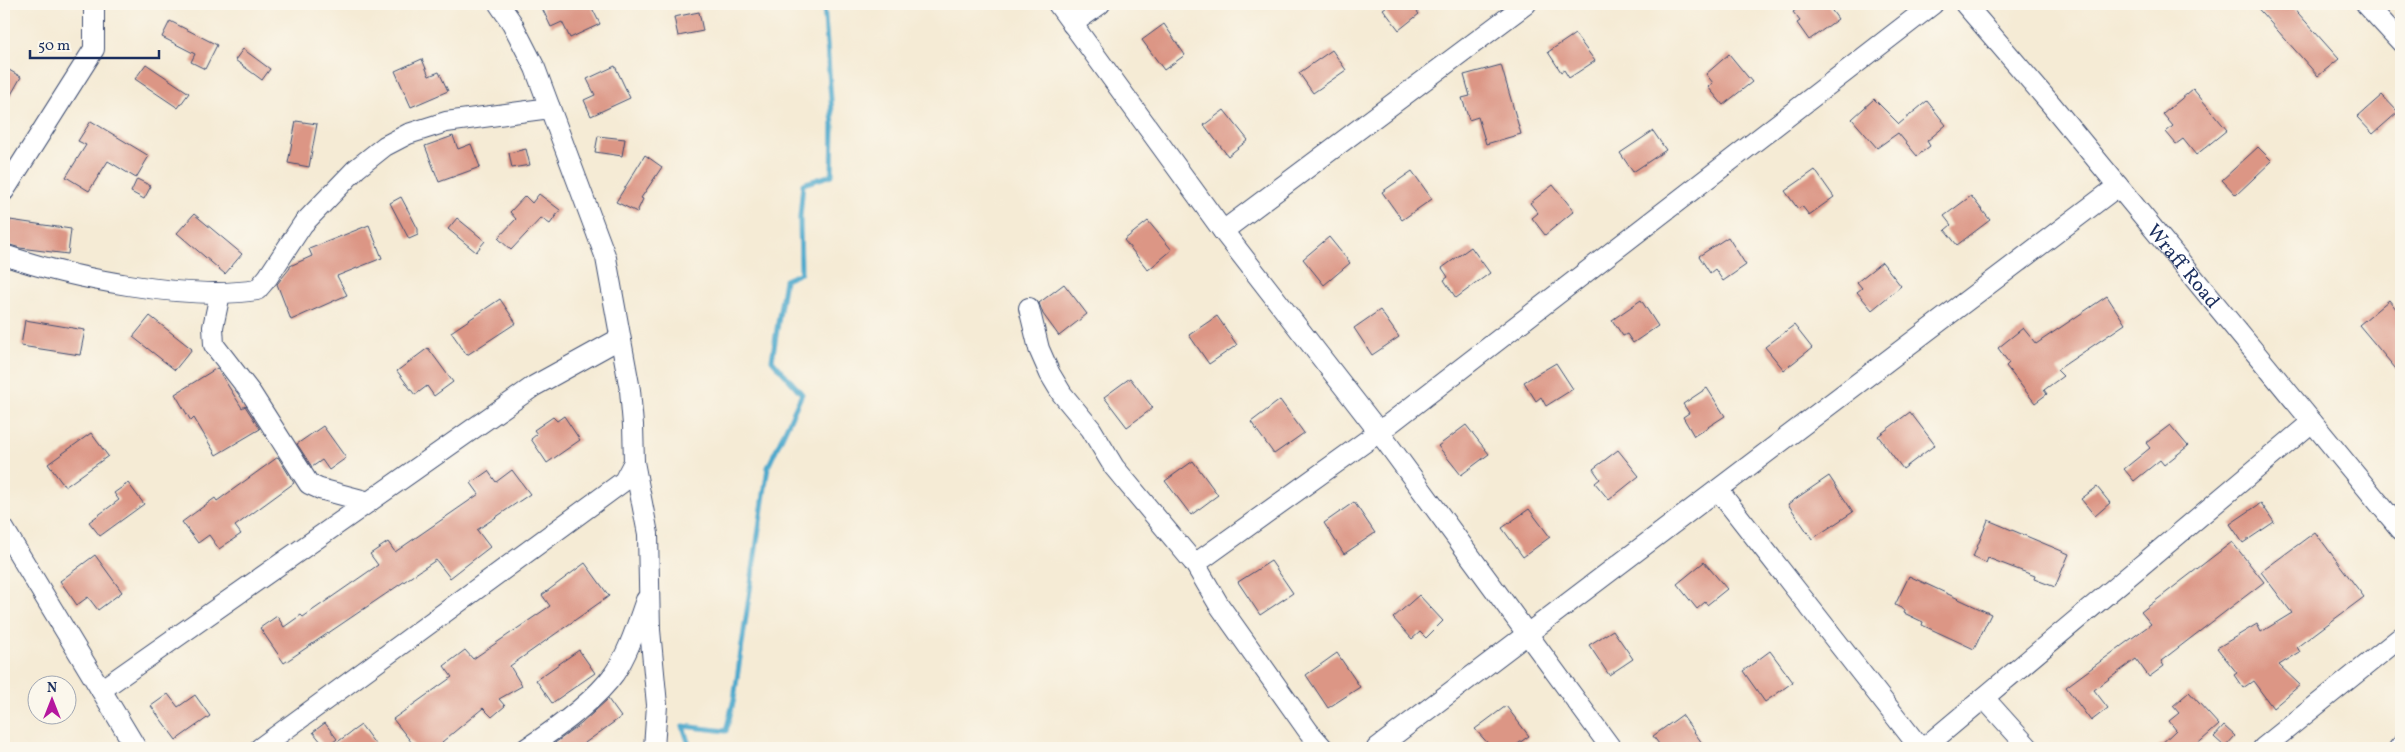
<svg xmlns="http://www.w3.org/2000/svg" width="2405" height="752" font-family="Vollkorn,serif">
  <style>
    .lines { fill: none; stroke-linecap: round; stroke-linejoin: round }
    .stream { stroke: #4ea9cc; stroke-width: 5 }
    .building { fill: #dc9685 }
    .street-casing { stroke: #3c4b70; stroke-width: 22 }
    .street { stroke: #fff; stroke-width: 20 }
    .labels { text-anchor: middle; stroke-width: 4.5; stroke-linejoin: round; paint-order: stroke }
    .street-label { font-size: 20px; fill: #1b2f5e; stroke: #fbf7ec }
  </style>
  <rect width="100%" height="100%" fill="#fbf7ec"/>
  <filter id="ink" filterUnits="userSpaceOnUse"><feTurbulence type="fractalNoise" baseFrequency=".02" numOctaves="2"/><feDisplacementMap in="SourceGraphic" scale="10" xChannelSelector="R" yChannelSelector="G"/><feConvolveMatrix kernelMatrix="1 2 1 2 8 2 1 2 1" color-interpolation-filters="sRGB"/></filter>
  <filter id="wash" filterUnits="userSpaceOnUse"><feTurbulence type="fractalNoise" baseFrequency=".0096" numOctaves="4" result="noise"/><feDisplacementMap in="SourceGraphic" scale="20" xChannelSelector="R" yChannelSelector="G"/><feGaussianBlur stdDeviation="1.12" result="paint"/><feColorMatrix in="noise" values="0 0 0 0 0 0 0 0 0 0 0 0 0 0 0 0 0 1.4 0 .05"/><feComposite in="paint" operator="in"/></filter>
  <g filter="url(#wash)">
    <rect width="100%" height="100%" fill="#f5ebd5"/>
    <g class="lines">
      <path class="stream" d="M690,748L683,726L726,731L734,699L768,467L802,394L772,360L785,280L801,273L800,217L803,184L832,175L833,126L824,4"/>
    </g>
    <g id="blocks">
      <path class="building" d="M552,4H590L600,24L570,38L562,22L551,27L542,8Z
        M1390,4H1411L1419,14L1399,30L1383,9Z
        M1804,4H1827L1838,19L1809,40L1797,23L1800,21L1793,12Z
        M2254,4H2290L2339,59L2318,76Z
        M699,12L703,31L678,36L674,17Z
        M170,21L217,45L205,69L191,62L195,54L162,37Z
        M1164,24L1185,55L1164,70L1142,40Z
        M1575,34L1595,61L1569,78L1564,70L1561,72L1548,52Z
        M243,49L270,69L262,80L235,60Z
        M1332,50L1346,70L1313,93L1299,73Z
        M1729,54L1752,82L1723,105L1708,87L1713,83L1706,74Z
        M422,59L429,76L439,72L448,91L411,107L395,71Z
        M146,64L189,93L178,108L135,79Z
        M1501,65L1521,134L1486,144L1478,117L1469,120L1462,98L1470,96L1464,75Z
        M615,66L630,98L591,116L584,100L595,95L587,79Z
        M4,67L21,77L4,107Z
        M2193,89L2227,130L2196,155L2183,139L2176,144L2166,132L2173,126L2163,114Z
        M2382,95L2398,112L2373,134L2357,117Z
        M1874,99L1899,124L1927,101L1946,125L1927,141L1930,146L1917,156L1898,133L1877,148L1852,119Z
        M1224,110L1248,140L1228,156L1204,125Z
        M91,121L149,156L136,178L108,161L89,191L66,177L86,145L78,141Z
        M296,121L317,124L309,167L288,163Z
        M1653,131L1666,150L1633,172L1620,153Z
        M453,136L458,149L471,144L480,167L439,182L425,146Z
        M598,136L625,139L622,156L595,152Z
        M2258,147L2272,161L2236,195L2222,180Z
        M526,149L530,165L512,168L509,153Z
        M645,155L662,167L641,198L643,199L637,212L616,202Z
        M1815,170L1834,197L1809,215L1802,206L1798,209L1785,191Z
        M1412,171L1432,199L1402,220L1382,192Z
        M137,179L151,186L144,199L131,192Z
        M1553,185L1574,211L1545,235L1532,218L1538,213L1530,203Z
        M539,194L560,210L550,224L541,218L511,250L498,238L516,219L510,212L525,196L532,203Z
        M1971,196L1990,220L1957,245L1945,230L1951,225L1944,216Z
        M401,197L418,229V235L409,239L390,203Z
        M194,214L242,254L225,274L177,233Z
        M457,218L485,241L476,252L448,229Z
        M10,220L71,229L68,254L20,248L7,244Z
        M1148,221L1172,250L1148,270L1124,240Z
        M369,225L382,258L337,276L347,295L291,320L277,284L290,268V266L312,256L309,249Z
        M1329,237L1350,263L1324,285L1303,259Z
        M1728,237L1746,265L1723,281L1715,269L1710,273L1699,256Z
        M1471,247L1490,273L1456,298L1444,280L1448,277L1442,268Z
        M1882,262L1901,286L1872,310L1857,292L1862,288L1857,282Z
        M1064,284L1087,314L1059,336L1043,314L1039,303Z
        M2107,296L2125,324L2057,370L2063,376L2044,390L2047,394L2035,403L2006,366L2009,363L1998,348L2023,328L2036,344Z
        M500,299L516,323L467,355L451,332Z
        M1641,300L1658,326L1633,343L1627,334L1623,336L1612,320Z
        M2389,300L2401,315V375L2359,325Z
        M1380,310L1399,337L1372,355L1354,328Z
        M150,316L192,349L175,370L133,337Z
        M1217,316L1237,345L1209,364L1189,335Z
        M25,320L85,330L80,355L21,346Z
        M1794,325L1812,348L1784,370L1765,347Z
        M428,348L453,382L434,396L427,386L415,395L397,371Z
        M1556,363L1573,389L1546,406L1541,397L1536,401L1524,382Z
        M217,368L242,408L245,406L260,429L216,455L194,418L191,421L175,394Z
        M1130,378L1153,408L1127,427L1104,397Z
        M1707,388L1725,416L1694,436L1683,417L1689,413L1683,404Z
        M1280,400L1304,433L1274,454L1251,422Z
        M1910,412L1935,445L1903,469L1878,436Z
        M564,416L580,440L547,463L531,439L537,434L534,430L553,417L557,421Z
        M1466,425L1489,454L1461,475L1438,446Z
        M2170,425L2188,446L2164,465L2160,460L2134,481L2124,469L2150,448L2146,443Z
        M323,426L346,458L329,470L322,460L312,467L297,444Z
        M91,433L108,456L65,487L48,464Z
        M1618,450L1639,476L1609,500L1595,483L1600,479L1593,469Z
        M278,457L294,483L235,526L241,534L219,549L209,535L198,543L182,522L215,498L217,501Z
        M1193,461L1218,495L1191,515L1165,481Z
        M512,470L530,494L477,530L490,547L450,578L436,560L284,663L260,628L277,616L284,627L301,615L303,617L378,565L370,554L388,542L395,552L479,494L471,483L488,471L496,482Z
        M1829,476L1853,512L1812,539L1788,504Z
        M128,483L144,504L100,536L89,522L119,500L114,493Z
        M2097,487L2110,503L2095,516L2081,499Z
        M1354,502L1375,533L1344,554L1324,523Z
        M2261,503L2274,522L2243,543L2230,524Z
        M1529,509L1550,537L1523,557L1502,528Z
        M1988,520L2069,554L2055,587L2034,579L2035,576L1988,558L1986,563L1973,557Z
        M2315,532L2364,597L2297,647L2300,652L2279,665L2300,685L2273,708L2253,681L2243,688L2234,675L2237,673L2217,648L2257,624L2261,632L2292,613L2261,572Z
        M2232,542L2264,582L2161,661L2164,666L2149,677L2136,659L2094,690L2108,708L2091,721L2066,687L2151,624L2141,612Z
        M95,555L122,592L98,610L88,597L77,605L60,581Z
        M1271,561L1293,593L1260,615L1238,582Z
        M1704,562L1727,589L1707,605L1705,602L1697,609L1677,584Z
        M585,563L609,596L510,666L522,686L499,699L505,706L492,717L483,708L442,742L446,748H416L393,719L452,677L444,666L465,650L473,659L550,606L542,595Z
        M1909,576L1991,614L1974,649L1922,625L1923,622L1904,613L1905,610L1895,605Z
        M1419,595L1443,621L1426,638L1420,632L1412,639L1393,618Z
        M1613,630L1633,659L1609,675L1589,645Z
        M579,650L595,673L552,703L536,680Z
        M1770,651L1793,682L1765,702L1743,671Z
        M1337,653L1360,687L1328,708L1306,675Z
        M2189,692L2219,725L2193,748H2157L2176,730L2169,721L2179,713L2173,706Z
        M168,694L178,707L195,695L210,716L176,740L151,706Z
        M608,699L621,717L578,748H548L581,724Z
        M1506,706L1529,736L1512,748H1492L1475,729Z
        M1682,715L1702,743L1695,748H1662L1653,736Z
        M325,723L337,739L326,748L313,732Z
        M361,725L378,748H329Z
        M2224,726L2235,736L2225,747L2214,737Z"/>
    </g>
  </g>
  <g filter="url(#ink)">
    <use href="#blocks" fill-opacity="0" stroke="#3c4b70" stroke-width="1"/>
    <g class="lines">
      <defs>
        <g id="street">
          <path d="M1058,4L1223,231L1379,432L1611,748"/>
          <path id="s1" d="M1965,4L2050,103L2401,530"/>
          <path d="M2366,4L2401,42"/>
          <path d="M1072,24L1100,4"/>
          <path d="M4,191L94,49V4"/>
          <path d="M1223,231L1526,4"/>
          <path d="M4,255C70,278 188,301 257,290L268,277L303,224L356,169L385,146L408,134L446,122L550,108"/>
          <path d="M220,294L213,327L214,345L251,393L309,484L320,489L369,502"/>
          <path d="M1029,308L1039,349L1050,374L1062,394L1091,429L1114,467L1195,564L1219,605L1309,732L1323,748"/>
          <path d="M634,462L648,534L650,630L657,705L654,748"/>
          <path d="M1718,490L1920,748"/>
          <path d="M4,529L136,748"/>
          <path d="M1195,564L1379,432L1933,4"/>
          <path d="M101,690L534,386L619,339"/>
          <path d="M1984,698L2029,748"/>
          <path d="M260,748L624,481L634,462L633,425L630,390L606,258L535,68L512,23L499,4"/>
          <path d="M527,748C556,729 593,703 614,674C629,652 637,625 646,600"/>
          <path d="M1377,748L2118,186"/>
          <path d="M1924,748L2312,422"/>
          <path d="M2263,748L2401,637"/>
          <path d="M2399,748L2401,746"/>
        </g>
      </defs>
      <use href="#street" class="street-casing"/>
      <use href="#street" class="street"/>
    </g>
  </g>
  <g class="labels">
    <g class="street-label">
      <text dy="7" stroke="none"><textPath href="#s1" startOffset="341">Wraff Road</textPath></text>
    </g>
  </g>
  <rect width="2405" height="752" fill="none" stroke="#fbf7ec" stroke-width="20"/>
  <g transform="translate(52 700)"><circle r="24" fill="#fbf7ec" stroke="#a1a7b3"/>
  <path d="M0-4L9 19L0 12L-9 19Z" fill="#b5179e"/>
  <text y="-8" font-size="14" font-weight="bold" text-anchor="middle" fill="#1b2f5e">N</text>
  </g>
  <path d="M30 50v8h129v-8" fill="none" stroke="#1b2f5e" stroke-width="2.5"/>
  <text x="38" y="50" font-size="15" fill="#1b2f5e" stroke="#fbf7ec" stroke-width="4" paint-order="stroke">50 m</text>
</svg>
